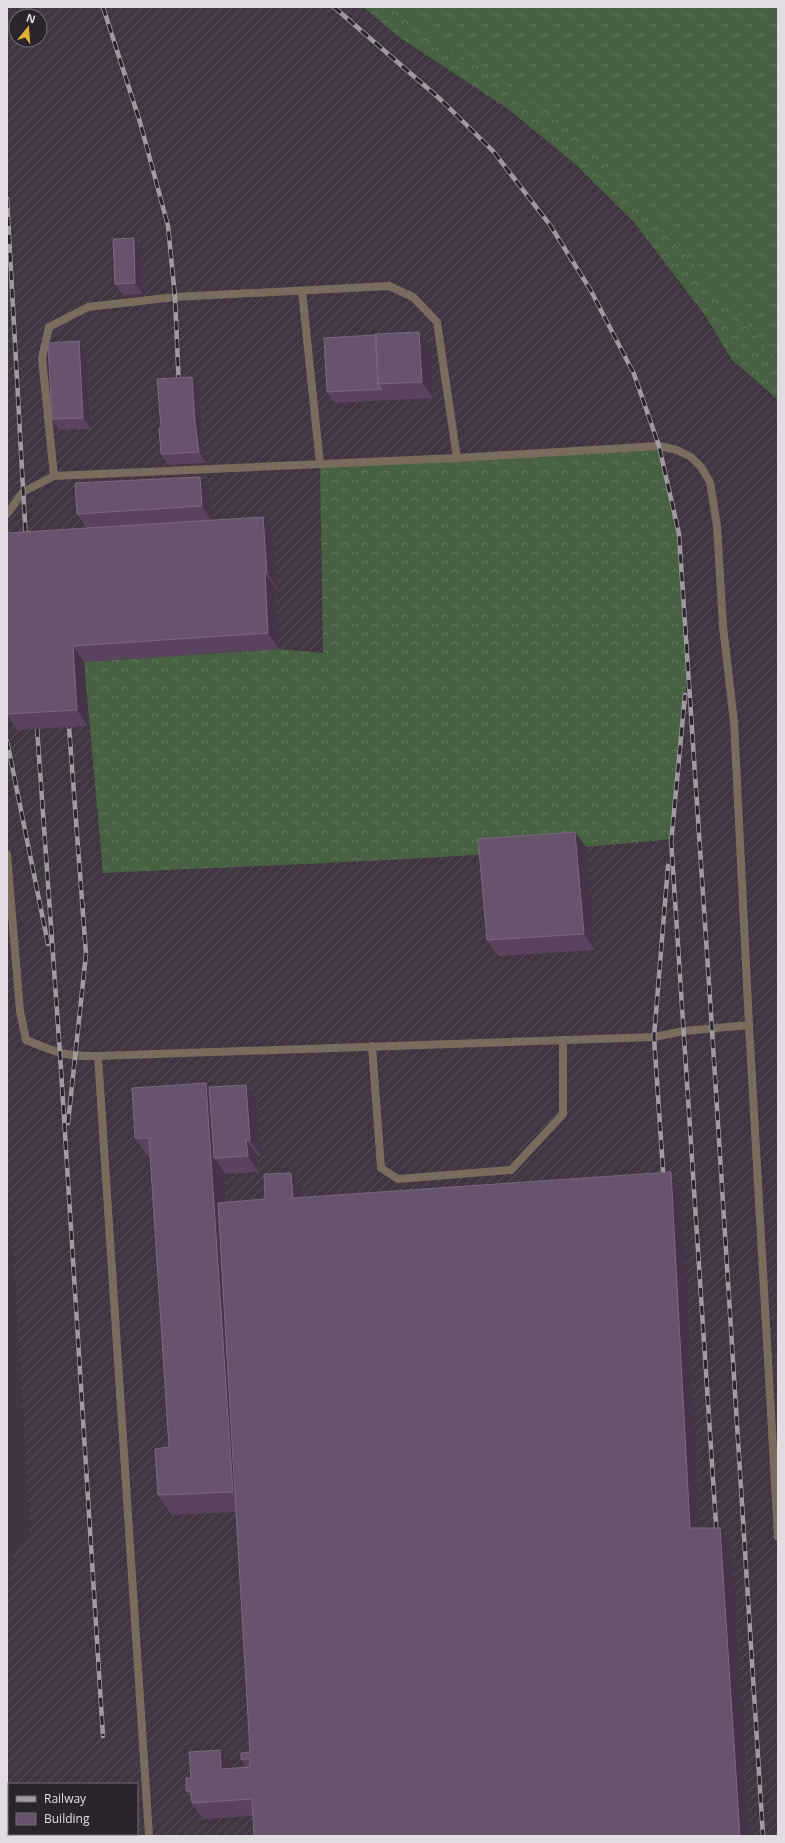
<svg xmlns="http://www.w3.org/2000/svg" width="785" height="1843" font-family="'Open Sans',sans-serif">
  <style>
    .built { fill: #403541 }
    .industrial { fill: url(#industrial-furrows); fill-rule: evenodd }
    .grass { fill: url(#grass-tufts) }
    .forest { fill: url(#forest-crowns) }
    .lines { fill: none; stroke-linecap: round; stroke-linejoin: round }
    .service { stroke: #796c5e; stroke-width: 8 }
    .rail-casing { stroke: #a09ba1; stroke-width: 4.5 }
    .rail { stroke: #2a242b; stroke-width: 3; stroke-dasharray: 9; stroke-linecap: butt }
    .wall { fill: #5a435e }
    .shaded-wall { fill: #453348 }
    .building { fill: #68536c; stroke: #7b687e }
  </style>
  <defs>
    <pattern id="industrial-furrows" width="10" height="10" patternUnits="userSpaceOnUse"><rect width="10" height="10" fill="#403541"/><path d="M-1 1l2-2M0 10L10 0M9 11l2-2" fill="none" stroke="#5b525c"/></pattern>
    <pattern id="grass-tufts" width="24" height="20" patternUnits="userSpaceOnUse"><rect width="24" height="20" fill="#486142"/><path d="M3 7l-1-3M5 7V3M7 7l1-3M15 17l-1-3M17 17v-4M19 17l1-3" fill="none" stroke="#62775d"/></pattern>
    <pattern id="forest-crowns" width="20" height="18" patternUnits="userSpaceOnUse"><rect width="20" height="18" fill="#486142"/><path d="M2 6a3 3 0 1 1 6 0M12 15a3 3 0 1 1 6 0" fill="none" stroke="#62775d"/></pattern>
  </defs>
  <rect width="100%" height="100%" fill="#342e35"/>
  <path class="built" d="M7,1169L30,1532L14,1551L7,1594Z"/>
  <path class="industrial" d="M7,7H363L399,37L508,109L576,165L633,221L704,314L732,360L778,400V1836H7V1594L14,1551L30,1532L7,1169ZM16,16H40V40H16ZM9,1784H137V1834H9Z"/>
  <path class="grass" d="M391,7H778V361L647,209L473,63Z"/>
  <path class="forest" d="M363,7H391L473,63L567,123L647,209L778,361V400L732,360L704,314L633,221L576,165L508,109L399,37Z
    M659,446L679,534L688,669L671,839C482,859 292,864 103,873L84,662L279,649L323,653L320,464Z"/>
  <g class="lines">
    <path class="service" d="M302,291L320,464
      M54,476L42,358L49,327L88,307L175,297L389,286L413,297L437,322L457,458
      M7,514L23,492L54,476L457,458L659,446L677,450L691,457L701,467L710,482L717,526L723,626L734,722L749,1025L778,1537
      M7,854L20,1011L26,1040C56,1052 65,1057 98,1056
      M372,1046L381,1168L398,1179L511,1170L563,1114V1040
      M149,1836L98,1056L654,1037L684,1031L749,1025"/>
    <defs>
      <path id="rail" d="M103,7L140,122L168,226L175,297L179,389
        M334,7L440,99L493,151L550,225L590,289L634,374L659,446L679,534L712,1029L763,1836
        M7,199L26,542
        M37,728L60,1054L103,1736
        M7,741L48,944
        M671,839L717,1540
        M671,844L685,695
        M68,1123L86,954L69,727
        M664,1185L654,1037L668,866"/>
    </defs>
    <use href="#rail" class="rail-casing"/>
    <use href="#rail" class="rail"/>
  </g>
  <path class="wall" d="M142,249L143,294L123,295L115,284Z
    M419,332L430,347L433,398L335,403L327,392L376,335Z
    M79,341L87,352L91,429L59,430L52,419Z
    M200,388L202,434L206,463L168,465L161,454V427Z
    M211,493L213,520L274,533L278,589L276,588L279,649L84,662L88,726L17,730L7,715V533L87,528L77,514Z
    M587,848L595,950L498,956L487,940Z
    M246,1085L258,1101L261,1156H258L259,1172L225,1174V1173L227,1202L265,1199L302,1189L303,1197L682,1188L700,1528H720L732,1544L750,1836H254L253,1816L203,1819L192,1803V1799L186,1791L191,1778L220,1750L232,1766V1768L246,1767L241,1759L250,1752L236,1512L172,1515L158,1495L169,1447L150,1158H149L135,1138L209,1087Z"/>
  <path class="shaded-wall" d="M134,238L142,249L143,294L135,283Z
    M419,332L430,347L433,398L422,382Z
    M79,341L87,352L91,429L83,418Z
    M192,377L200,388L202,434L206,463L199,452L195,423Z
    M200,477L211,493L213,522L202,506Z
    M263,517L274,533L278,589L267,573Z
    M265,573L276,588L279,649L268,633Z
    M73,646L84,662L88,726L77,710Z
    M575,832L587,848L595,950L584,934Z
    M206,1083L220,1103L214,1158L225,1173L247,1512L233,1492Z
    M246,1085L258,1101L261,1156L250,1140Z
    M246,1140L258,1156L259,1172L248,1156Z
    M671,1172L682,1188L701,1544L690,1528Z
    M291,1173L302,1189L304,1214L293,1198Z
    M720,1528L732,1544L750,1836H740Z
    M220,1750L232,1766V1785L221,1769Z"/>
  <path class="building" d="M134,238L135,283L115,284L113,239Z
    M419,332L422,382L378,384L375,334Z
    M376,335L378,384L382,389L327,392L324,338Z
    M79,341L83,418L52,419L48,343Z
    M192,377L195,423L199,452L161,454L159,428L161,427L157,379Z
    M200,477L202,506L77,514L75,483Z
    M263,517L267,573H265L268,633L73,646L77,710L7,714V533Z
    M575,832L584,934L487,940L478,839Z
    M206,1083L233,1492L158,1495L155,1449L169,1447L149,1138H135L132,1088Z
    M246,1085L250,1140H246L248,1156L214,1158L209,1087Z
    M671,1172L690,1528H720L740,1836H254L252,1799L192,1803L191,1791H186V1778H191L189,1752L220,1750L221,1769L250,1767V1759H241V1753L250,1752L218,1203L265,1199L264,1174L291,1173L293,1198Z"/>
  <rect width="785" height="1843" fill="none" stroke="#e0dce1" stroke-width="16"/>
  <rect x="8" y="1783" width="130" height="52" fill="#2a242b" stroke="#736e74"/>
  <rect x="16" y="1796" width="20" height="6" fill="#a09ba1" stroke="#736e74"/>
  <text x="44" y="1803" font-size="12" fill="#e0dce1">Railway</text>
  <rect x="16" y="1813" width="20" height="12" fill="#68536c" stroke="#736e74"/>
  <text x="44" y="1823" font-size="12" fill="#e0dce1">Building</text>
  <g transform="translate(28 28) rotate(17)"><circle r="19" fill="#2a242b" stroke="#736e74"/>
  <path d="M0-3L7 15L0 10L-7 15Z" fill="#dbb233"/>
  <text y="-6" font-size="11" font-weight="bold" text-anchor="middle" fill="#e0dce1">N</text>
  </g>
</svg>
